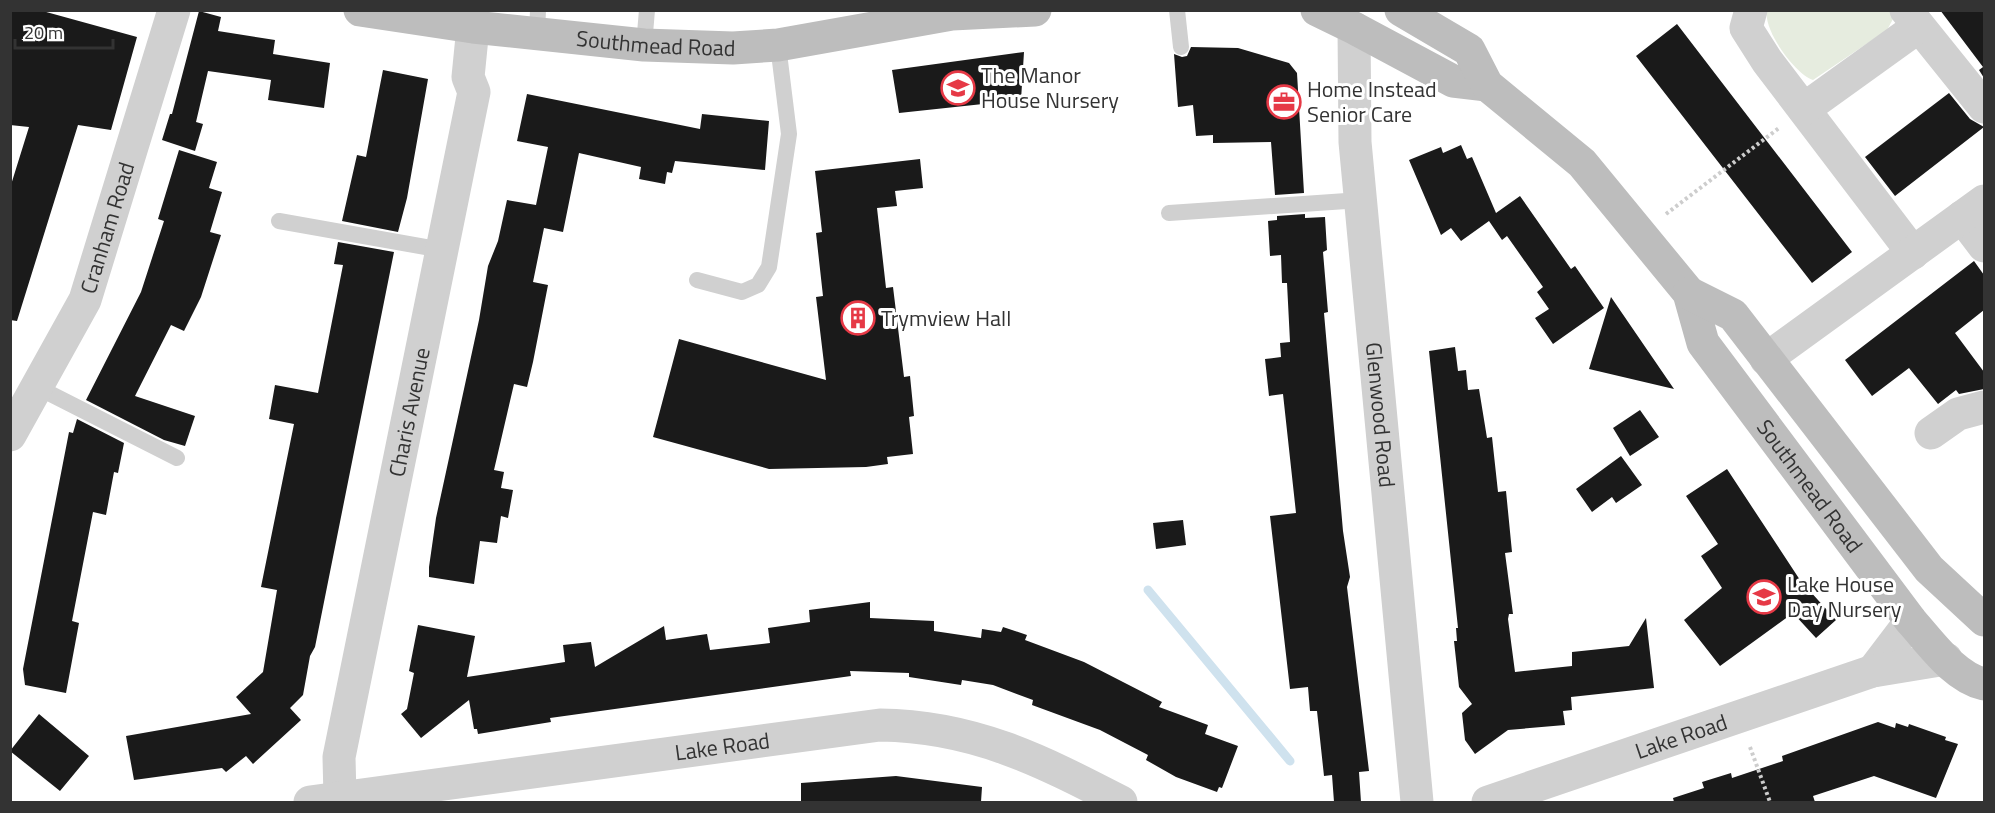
<svg xmlns="http://www.w3.org/2000/svg" width="1995" height="813" font-family="'Titillium Web',sans-serif">
  <style>
    .green { fill: #e6ecdf }
    .lines { fill: none; stroke-linecap: round; stroke-linejoin: round }
    .stream { stroke: #cfe2ee; stroke-width: 9 }
    .building { fill: #1a1a1a }
    .path { stroke: #cdcdcd; stroke-width: 4; stroke-dasharray: 3 3; stroke-linecap: butt }
    .lane { stroke: #d0d0d0; stroke-width: 16 }
    .street { stroke: #d0d0d0; stroke-width: 33 }
    .secondary { stroke: #bdbdbd; stroke-width: 33 }
    .labels { text-anchor: middle; stroke-width: 6; stroke-linejoin: round; paint-order: stroke }
    .street-label { font-size: 22px; fill: #333; stroke: #fff }
    .poi-label { font-size: 22px; fill: #333; stroke: #fff; text-anchor: start }
  </style>
  <rect width="100%" height="100%" fill="#fff"/>
  <path class="green" d="M1767,11H1893V19L1887,30L1813,80C1795,74 1763,30 1767,11Z"/>
  <g class="lines">
    <path class="stream" d="M1148,590L1290,761"/>
  </g>
  <path class="building" d="M10,10H39L137,37L111,130L78,125L17,321L10,320V188L29,127L10,125Z
    M1940,10H1984V78L1979,70L1983,67Z
    M199,11L221,17L218,31L275,40L273,54L330,63L324,108L268,100L271,80L208,71L196,122L203,124L195,151L162,140L170,114H172Z
    M1677,24L1852,252L1812,283L1636,56Z
    M1191,47L1238,48L1289,63L1297,73L1304,193L1275,195L1271,142L1213,143V135L1196,136L1193,105L1178,107L1174,54L1182,57L1187,56Z
    M1024,52L1021,100L899,113L892,70Z
    M383,70L428,79L407,198L398,232L342,221L357,155L366,157Z
    M1949,93L1970,119L1984,127L1895,196L1865,157Z
    M527,94L700,129L702,114L769,121L765,170L675,161L672,173L667,172L665,184L639,179L641,167L579,153L563,232L544,228L533,282L548,285L533,362L527,387L514,384L494,470L504,472L501,488L513,490L508,518L501,516L497,543L480,541L474,584L429,577V567L436,518L479,320L488,266L498,241L507,200L536,205L548,147L517,141Z
    M1461,145L1467,159L1472,157L1496,213L1520,196L1571,269L1575,266L1604,308L1553,344L1535,318L1549,309L1537,292L1543,287L1507,236L1502,240L1489,221L1461,241L1451,228L1441,235L1409,160L1441,147L1443,153Z
    M179,150L217,162L209,188L222,192L210,232L221,235L201,297L184,331L171,325L135,396L195,416L185,446L164,440L86,400L141,292L164,221L158,219Z
    M920,159L923,188L895,191L897,206L877,208L886,288L893,287L904,377L910,376L914,416L909,417L913,454L887,457L888,464L866,467L769,469L653,437L679,339L826,380L816,297L823,296L816,233L822,232L815,171Z
    M1305,214V218L1325,217L1327,250L1323,252L1328,312L1324,313L1343,531L1350,577L1347,587L1369,771L1359,772L1361,802H1334L1332,775L1324,776L1317,711H1310L1308,687L1290,689L1270,516L1296,513L1283,394L1269,396L1265,359L1281,357L1280,343L1290,342L1287,283H1282L1281,255L1270,256L1268,221L1277,220V216Z
    M338,242L394,252L315,647L310,656L303,695L290,708L301,720L253,764L246,756L226,772L222,768L134,780L126,736L251,714L236,697L263,672L277,590L261,587L294,424L269,419L275,385L318,393L343,265L334,264Z
    M1974,261L1984,275V310L1955,333L1984,372V389L1959,394L1956,390L1938,404L1909,368L1872,396L1845,360Z
    M1611,297L1674,389L1589,369Z
    M1455,347L1458,371L1466,370L1468,390L1479,389L1487,438L1492,437L1498,492L1506,491L1512,552L1505,553L1513,614H1509L1508,619L1515,672L1572,666V652L1629,646L1646,618L1654,688L1571,697L1572,710L1563,711L1565,725L1508,730L1475,754L1465,740L1462,713L1472,704L1459,687L1454,641H1457L1456,628H1458L1429,351Z
    M1640,410L1659,437L1630,456L1613,428Z
    M77,419L124,443L118,473L114,472L106,515L93,512L72,621L79,623L66,693L25,685L23,669L69,432L73,433Z
    M1621,456L1642,485L1616,503L1612,497L1592,512L1576,489Z
    M1727,469L1800,580L1836,620L1816,638L1793,613L1720,666L1684,620L1722,588L1701,556L1718,544L1686,496Z
    M1183,520L1186,545L1156,549L1153,523Z
    M870,602V618L934,621V631L981,638L982,629L1001,632L1003,627L1027,635L1025,640L1084,662L1162,702L1159,707L1208,725L1205,734L1238,746L1222,788L1219,787L1217,792L1176,777L1146,760L1148,755L1100,730L1032,705L1033,700L993,685L962,680L961,685L909,677V673L850,671L851,676L550,718L551,722L478,734L477,729H474L469,700L421,738L401,714L407,709L414,673L409,671L418,625L475,636L467,677L565,662L563,645L591,642L595,667L664,626L666,640L707,634L710,650L770,643L768,628L810,622L809,610Z
    M39,714L89,756L60,791L10,751Z
    M1878,722L1895,728L1896,723L1908,727L1909,724L1946,737L1945,740L1958,744L1936,798L1874,776L1813,796L1815,802H1674L1673,798L1704,788L1702,782L1731,773L1732,778L1783,761L1782,756Z
    M896,776L982,787L981,802H801V783Z"/>
  <g class="lines">
    <path class="path" d="M1666,214L1779,128
      M1750,747L1770,802"/>
    <path class="lane" d="M1177,10L1181,47
      M537,34L538,10
      M644,45L647,10
      M1169,213L1361,200
      M279,221L442,250
      M697,280L742,292L758,285L769,267L789,134L778,45
      M37,387L177,458"/>
    <g class="street">
      <path d="M1751,10L1746,28L1767,61L1913,253"/>
      <path d="M1906,10L1984,107"/>
      <path id="s1" d="M1354,28L1355,142L1417,802"/>
      <path d="M1804,109L1918,27"/>
      <path d="M1962,217L1984,246"/>
      <path d="M1766,359L1984,201"/>
      <path d="M1931,433L1958,414L1984,407"/>
      <path id="s2" d="M10,435L85,300L174,10"/>
      <path d="M1873,671L1911,621"/>
      <path id="s3" d="M340,798L339,757L474,92L468,77L473,27"/>
      <path id="s4" d="M310,802L880,725C973,726 1040,760 1121,802"/>
      <path id="s5" d="M1488,802L1873,671L1946,659"/>
    </g>
    <g class="secondary">
      <path id="s6" d="M360,10L473,27L644,45L733,48L778,45L952,14L1035,10"/>
      <path d="M1317,10L1354,28L1453,81L1487,85"/>
      <path id="s7" d="M1401,10L1469,50L1487,85L1582,163L1689,293L1703,343L1911,621C1931,643 1954,677 1984,684"/>
      <path d="M1689,293L1733,315L1929,569L1984,620"/>
    </g>
  </g>
  <defs>
    <symbol id="school-ring" viewBox="-11 -11 22 22"><circle r="9.5" fill="#fff" stroke="#e63946" stroke-width="1.5"/><path d="M0-5L7-2L0 1L-7-2ZM-4 1L0 2.5L4 1V4Q0 6-4 4Z" fill="#e63946"/></symbol>
    <symbol id="office-ring" viewBox="-11 -11 22 22"><circle r="9.5" fill="#fff" stroke="#e63946" stroke-width="1.5"/><path d="M-6-3h4V-5.5h4V-3h4V5H-6ZM-1-4.5V-3h2v-1.5ZM-6 0V1H6V0Z" fill="#e63946"/></symbol>
    <symbol id="building-ring" viewBox="-11 -11 22 22"><circle r="9.5" fill="#fff" stroke="#e63946" stroke-width="1.5"/><path d="M-4-6H4V6H1V3H-1V6H-4ZM-2.5-4.3h1.7v1.8h-1.7ZM.8-4.3h1.7v1.8H.8ZM-2.5-1h1.7V.8h-1.7ZM.8-1h1.7V.8H.8Z" fill="#e63946"/></symbol>
  </defs>
  <g fill-rule="evenodd">
    <use href="#school-ring" x="939" y="69" width="38" height="38"/>
    <use href="#office-ring" x="1265" y="83" width="38" height="38"/>
    <use href="#building-ring" x="839" y="299" width="38" height="38"/>
    <use href="#school-ring" x="1745" y="578" width="38" height="38"/>
  </g>
  <g class="labels">
    <g class="street-label">
      <text dy="8" stroke="none"><textPath href="#s6" startOffset="298">Southmead Road</textPath></text>
      <text dy="8" stroke="none"><textPath href="#s2" startOffset="230">Cranham Road</textPath></text>
      <text dy="8" stroke="none"><textPath href="#s3" startOffset="393">Charis Avenue</textPath></text>
      <text dy="8" stroke="none"><textPath href="#s1" startOffset="388">Glenwood Road</textPath></text>
      <text dy="8" stroke="none"><textPath href="#s7" startOffset="640">Southmead Road</textPath></text>
      <text dy="8" stroke="none"><textPath href="#s5" startOffset="204">Lake Road</textPath></text>
      <text dy="8" stroke="none"><textPath href="#s4" startOffset="416">Lake Road</textPath></text>
    </g>
    <g class="poi-label">
      <text x="981" y="83">The Manor<tspan x="981" dy="25">House Nursery</tspan></text>
      <text x="1307" y="97">Home Instead<tspan x="1307" dy="25">Senior Care</tspan></text>
      <text x="881" y="326">Trymview Hall</text>
      <text x="1787" y="592">Lake House<tspan x="1787" dy="25">Day Nursery</tspan></text>
    </g>
  </g>
  <rect width="1995" height="813" fill="none" stroke="#333333" stroke-width="24"/>
  <path d="M15 39v9h98v-9" fill="none" stroke="#333333" stroke-width="3"/>
  <text x="24" y="39" font-size="18" fill="#333333" stroke="#ffffff" stroke-width="4.5" paint-order="stroke">20 m</text>
</svg>
